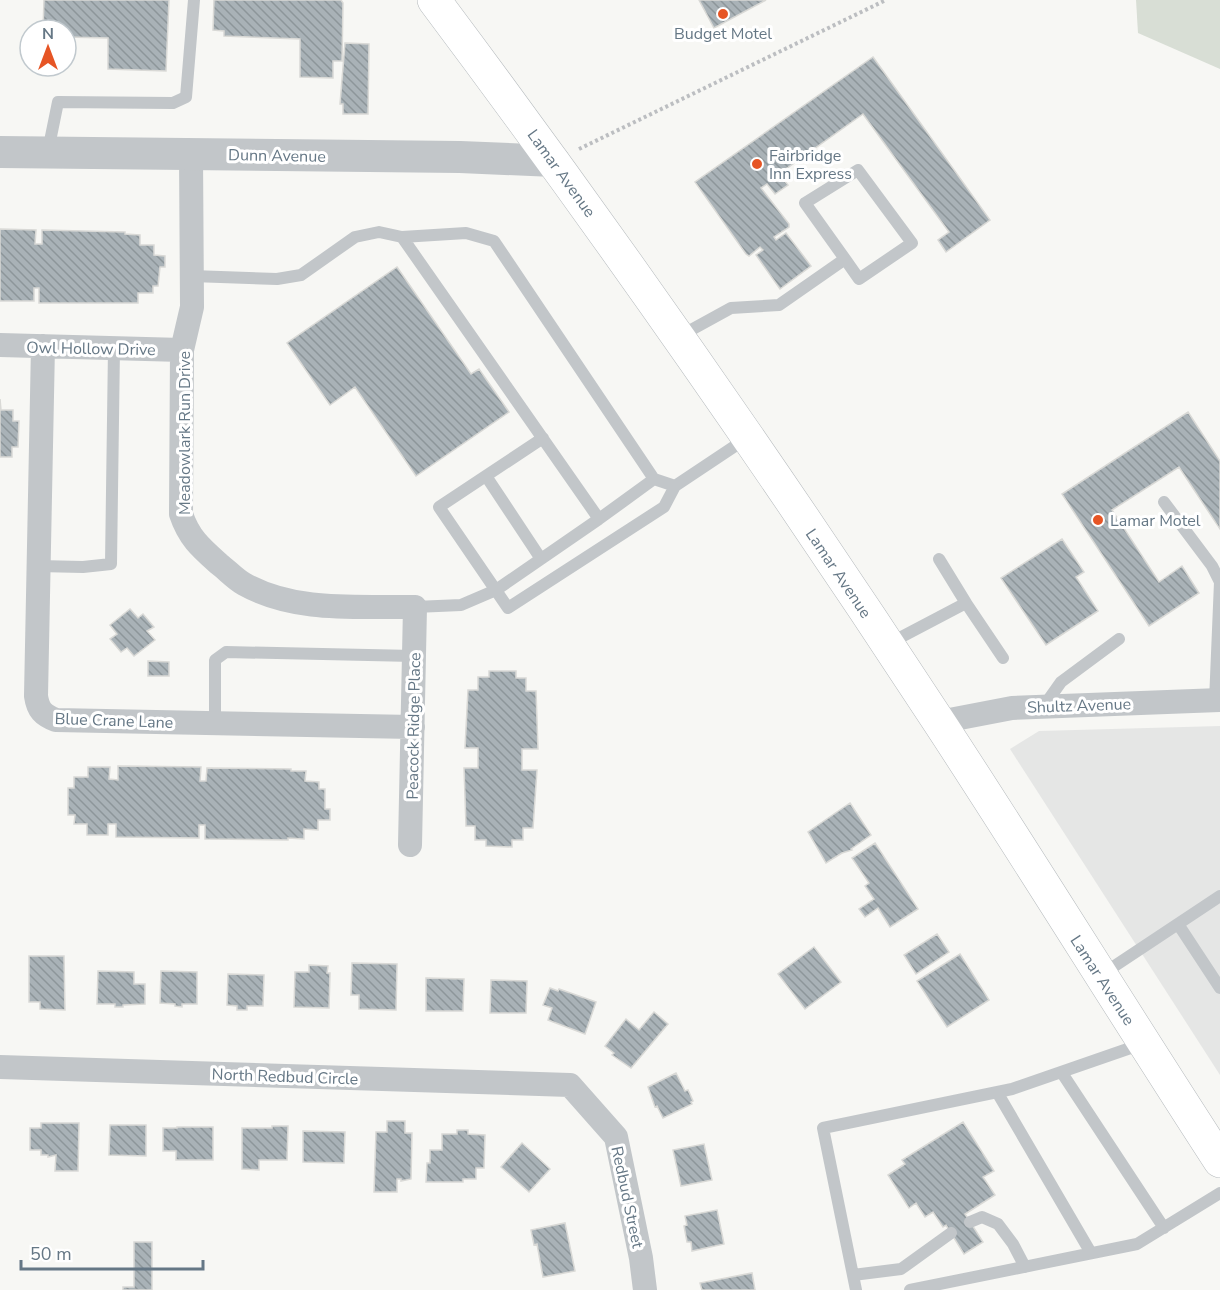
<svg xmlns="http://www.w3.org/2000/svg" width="1220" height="1290" font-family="'Nunito Sans',sans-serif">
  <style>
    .built { fill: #e5e6e5 }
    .park { fill: #d8ded5 }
    .building { fill: url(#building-back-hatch); stroke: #d9d9d6; stroke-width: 1.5 }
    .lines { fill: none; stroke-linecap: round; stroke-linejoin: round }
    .primary-casing { stroke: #b5babd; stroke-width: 34 }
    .path { stroke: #bcbec1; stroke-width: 4; stroke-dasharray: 3 3; stroke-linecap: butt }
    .service { stroke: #c2c6c9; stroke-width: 12 }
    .minor { stroke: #c2c6c9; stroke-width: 24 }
    .tertiary { stroke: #c2c6c9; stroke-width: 32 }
    .primary { stroke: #fff; stroke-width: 33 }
    .poi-dot { fill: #e65525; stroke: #fff; stroke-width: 2 }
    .labels { text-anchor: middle; stroke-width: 6; stroke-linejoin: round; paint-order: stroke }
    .poi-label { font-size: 16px; fill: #657785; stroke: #fff; text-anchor: start }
    .street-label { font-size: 16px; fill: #657785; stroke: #fff }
  </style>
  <defs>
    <pattern id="building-back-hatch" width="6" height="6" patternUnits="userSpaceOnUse" patternTransform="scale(1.5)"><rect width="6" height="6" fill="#a9b2b7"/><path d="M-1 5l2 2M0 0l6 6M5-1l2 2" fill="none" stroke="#8d969a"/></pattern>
  </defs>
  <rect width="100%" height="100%" fill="#f7f7f4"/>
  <path class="built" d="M1220,726V1075L1010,749L1039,731Z"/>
  <path class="park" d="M1136,0H1220V69L1138,33Z"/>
  <path class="building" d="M44,0H169L166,71L108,69V38L66,37V30H43Z
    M214,0H341L343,3L342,61H333V78L300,77V39L224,36V31L213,30Z
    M699,0H766L714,28Z
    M345,43L369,44L368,114H343V104H340Z
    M873,57L990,220L946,252L938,240L949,232L863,114L779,174L788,185L775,194L767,184L761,188L789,224V227L774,237L776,240L786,233L811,266L780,289L756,255L763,250L760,247L749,256L746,254L695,182Z
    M0,229L36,230L35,244H42V230L125,232V234L140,235V245H154V255L165,256V267H160L158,286H153V293H138V303H39V288H34V301H0Z
    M397,267L471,374L479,369L509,412L416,476L355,387L330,405L287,343Z
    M0,399L1,410H13V421H19L18,447H12V457H0Z
    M1188,412L1220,461V529L1179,467L1112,510L1159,582L1182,566L1199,593L1149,626L1062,494Z
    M1062,539L1084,572L1076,577L1098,611L1046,645L1001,578Z
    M130,609L138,618L143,614L154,627L147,631L155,640L134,656L127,648L121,652L110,639L117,634L110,625Z
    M148,661L169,662V676H148Z
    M489,671H516V678H526V691H536L538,749H522V770H537L533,828H523V840H512V847L486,846V840H475V826H466L464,768H478V748H465L468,690H478V677H489Z
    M118,766L201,767L200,781H206L207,768L291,769V771H306L305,781L319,782V789H325V809H330V820H318V830L304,829V839L288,838V840L205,839V825H199V838L116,837V824H108V835H87V824H74L75,815H68V788H74V777H88V767H110L109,779L118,780Z
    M850,803L871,835L851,849L852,850L842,853L826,863L808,832Z
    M875,843L918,909L890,927L878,908L865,917L859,909L874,899L865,886L869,883L852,858Z
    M937,934L949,952L916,974L904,955Z
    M814,947L841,982L805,1009L778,974Z
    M960,954L989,1000L947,1027L917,981Z
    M29,956H64L65,1010L40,1009V1002H29Z
    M352,963L397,964L396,1010L359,1009V995H351Z
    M309,965L328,966L327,973H330L329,1008L294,1007L295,972H309Z
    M98,971L134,972V984H145V1004L123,1005V1007H115V1004H97Z
    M161,971L197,972V1004H182V1007L175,1006V1004L160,1003Z
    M228,974L264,975L263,1006H247V1010H237V1006L227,1005Z
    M426,978L464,979L463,1011H426Z
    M491,980L527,981L526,1013H490Z
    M550,988L558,991L559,989L596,1002L585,1034L548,1020L552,1008L543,1005Z
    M654,1012L668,1024L631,1068L612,1055L614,1053L605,1046L626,1019L639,1030Z
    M676,1073L685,1091L688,1090L693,1101L691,1102L692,1104L663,1118L657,1106L655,1107L648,1087Z
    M387,1121H405V1133H412L411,1179L401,1181V1179H397V1192H374L376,1132H387Z
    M963,1122L994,1171L983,1177L995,1195L965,1214L983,1242L964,1254L946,1225L943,1227L933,1212L925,1217L916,1203L909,1208L888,1175L905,1164L902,1160Z
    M41,1123H79L78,1171H55L56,1155L48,1157V1155H41V1150H30V1128H41Z
    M110,1125H146V1156L109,1155Z
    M272,1126H288L287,1160H259V1170L242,1169V1128H272Z
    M177,1127H213V1160H176V1151H163V1128H177Z
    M457,1130H468V1134L485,1135L484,1168H476V1179H463V1182H426L427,1163H430V1150H442V1134H457Z
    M303,1131L345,1132L344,1163L303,1162Z
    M522,1143L550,1169L529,1192L501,1167Z
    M704,1144L712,1180L681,1186L673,1150Z
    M717,1210L724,1244L692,1251L691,1242H687L684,1226L687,1225L685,1216Z
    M565,1223L575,1271L543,1277L537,1244L534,1245L531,1230Z
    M134,1242H152V1290H123V1287H134Z
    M752,1273L755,1290H702L700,1283Z"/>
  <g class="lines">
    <defs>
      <path id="primary" d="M434,0C610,235 778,476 939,722C1034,867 1125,1015 1220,1161"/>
    </defs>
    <use href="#primary" class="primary-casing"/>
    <path class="path" d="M579,149L886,0"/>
    <path class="service" d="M48,151L58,102L173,103L186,97L194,0
      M402,237L466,233L494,241L654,479
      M192,276L277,279L301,275L355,237L379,232L402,237L599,519L654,479L675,486L747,438
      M680,336L731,308L779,305L845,259L805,203L858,170L912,243L859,279L845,259
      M543,438L439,507L508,608L664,507L675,486
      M486,476L541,559
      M1164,502L1212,566L1220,582L1215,701
      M939,559L966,603
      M38,566L83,567L111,564L114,348
      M415,607L461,605L496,590L599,519
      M888,644L966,603L1003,658
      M1044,706L1061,682L1119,639
      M215,723V660L226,652L414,656
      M1178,924L1220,988
      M1101,975L1220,896
      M1062,1073L1164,1228
      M997,1092L1091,1253
      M970,1222L982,1217L998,1224L1013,1244L1025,1267
      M853,1275L901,1269L951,1233
      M856,1290L823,1128L1012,1089L1142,1044
      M910,1290L1137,1244L1220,1193"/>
    <path class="minor" d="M191,154L192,307L182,350L181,514C189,538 201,548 219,564C227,570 235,579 244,584C296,613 358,606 415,607L410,845
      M0,345L182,350
      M43,346L36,696C38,710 43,715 56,720L413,727
      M939,722L1012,708L1220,700
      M0,1067L570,1085L616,1137L641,1258L645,1290"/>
    <path class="tertiary" d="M0,152L460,157L554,161"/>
    <use href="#primary" class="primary"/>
  </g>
  <g class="poi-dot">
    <circle cx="723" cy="14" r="6"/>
    <circle cx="757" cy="164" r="6"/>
    <circle cx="1098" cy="520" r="6"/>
  </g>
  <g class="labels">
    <g class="poi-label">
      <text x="723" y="39" text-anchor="middle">Budget Motel</text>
      <text x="769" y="161">Fairbridge<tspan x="769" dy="18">Inn Express</tspan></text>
      <text x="1110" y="526">Lamar Motel</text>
    </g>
    <g class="street-label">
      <text transform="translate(277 155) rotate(1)" y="6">Dunn Avenue</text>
      <text transform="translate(562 173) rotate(54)" y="6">Lamar Avenue</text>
      <text transform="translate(91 348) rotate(1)" y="6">Owl Hollow Drive</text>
      <text transform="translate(184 433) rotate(-90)" y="6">Meadowlark Run Drive</text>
      <text transform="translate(839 573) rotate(56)" y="6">Lamar Avenue</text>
      <text transform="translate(1079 705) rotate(-2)" y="6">Shultz Avenue</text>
      <text transform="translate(114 720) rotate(2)" y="6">Blue Crane Lane</text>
      <text transform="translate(413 726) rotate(-89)" y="6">Peacock Ridge Place</text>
      <text transform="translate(1103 980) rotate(57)" y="6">Lamar Avenue</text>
      <text transform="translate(285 1076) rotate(2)" y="6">North Redbud Circle</text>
      <text transform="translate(628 1197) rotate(78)" y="6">Redbud Street</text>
    </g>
  </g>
  <g transform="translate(48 48)"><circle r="28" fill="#ffffff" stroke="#c1c9ce" stroke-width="1.5"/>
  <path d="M0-4.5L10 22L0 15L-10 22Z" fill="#e65525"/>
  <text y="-9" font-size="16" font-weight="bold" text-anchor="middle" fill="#657785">N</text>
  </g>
  <path d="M21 1260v9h182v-9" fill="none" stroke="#657785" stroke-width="3"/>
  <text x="30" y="1260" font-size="18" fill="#657785" stroke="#ffffff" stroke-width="4.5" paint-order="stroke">50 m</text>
</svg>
